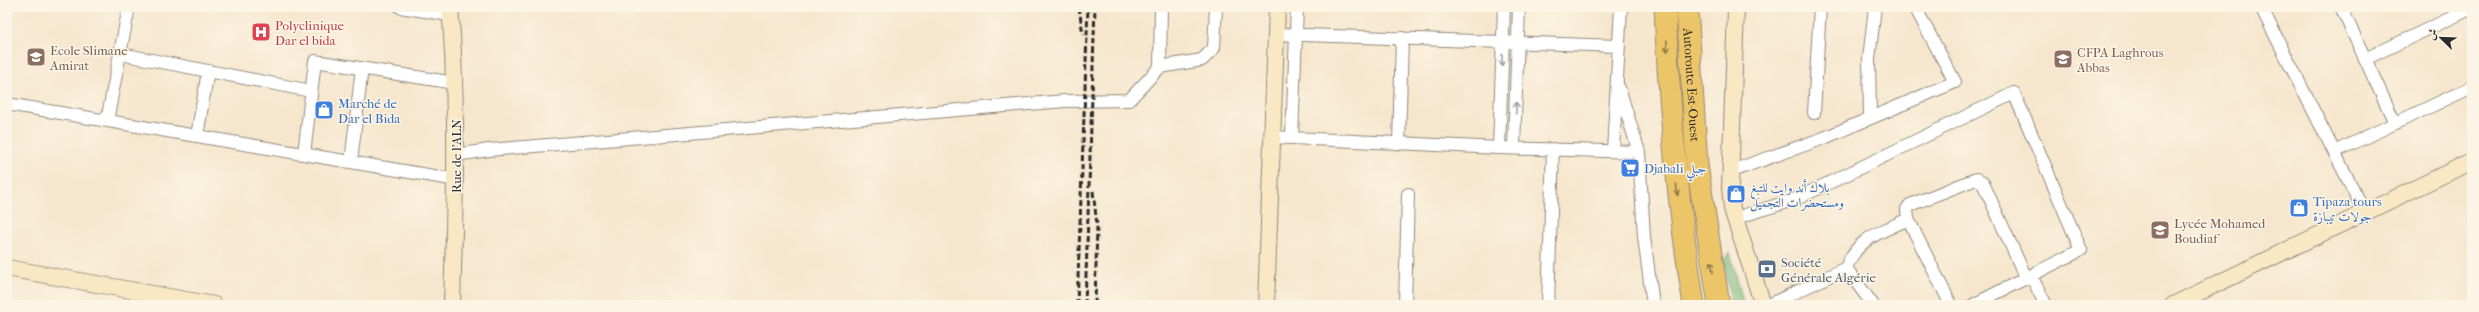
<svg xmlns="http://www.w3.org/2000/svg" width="2479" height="312" font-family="'IM FELL French Canon',Amiri,serif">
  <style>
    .forest { fill: #7ab97a; stroke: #527252 }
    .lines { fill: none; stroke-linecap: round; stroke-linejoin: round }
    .street-casing { stroke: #90887c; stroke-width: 14 }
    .secondary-casing { stroke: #90887c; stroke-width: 18 }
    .highway-casing { stroke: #90887c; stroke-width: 23 }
    .street { stroke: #fff; stroke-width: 12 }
    .secondary { stroke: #f8e8c3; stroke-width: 16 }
    .highway { stroke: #edc569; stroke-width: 21 }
    .rail { stroke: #2b2b2b; stroke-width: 3; stroke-dasharray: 6 3; stroke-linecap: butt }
    .oneway { stroke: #8c784a }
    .oneway2 { stroke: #a0a0a0 }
    .labels { text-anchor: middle; stroke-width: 3; stroke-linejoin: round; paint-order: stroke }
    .health-label { font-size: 13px; fill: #be3a42; stroke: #fcf5e5; text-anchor: start }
    .education-label { font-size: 13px; fill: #785e54; stroke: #fcf5e5; text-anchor: start }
    .street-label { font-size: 13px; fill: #2b2b2b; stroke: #fcf5e5 }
    .shop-label { font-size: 13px; fill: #366cbe; stroke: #fcf5e5; text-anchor: start }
    .service-label { font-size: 13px; fill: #4e5e75; stroke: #fcf5e5; text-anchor: start }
  </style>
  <rect width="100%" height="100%" fill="#fcf5e5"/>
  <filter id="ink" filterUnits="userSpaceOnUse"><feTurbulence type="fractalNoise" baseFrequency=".025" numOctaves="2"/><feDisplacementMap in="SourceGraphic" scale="8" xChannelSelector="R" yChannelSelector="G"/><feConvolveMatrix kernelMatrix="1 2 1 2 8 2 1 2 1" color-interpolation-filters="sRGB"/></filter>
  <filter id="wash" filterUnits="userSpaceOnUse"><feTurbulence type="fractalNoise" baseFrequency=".012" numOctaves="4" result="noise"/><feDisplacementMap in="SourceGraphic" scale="16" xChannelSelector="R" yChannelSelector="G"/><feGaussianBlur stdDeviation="0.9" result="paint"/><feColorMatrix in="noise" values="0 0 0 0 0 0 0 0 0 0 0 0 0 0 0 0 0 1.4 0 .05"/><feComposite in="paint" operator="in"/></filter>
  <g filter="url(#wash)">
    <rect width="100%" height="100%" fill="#f6e6cd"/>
    <path class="forest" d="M1730,252L1744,305H1731L1724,260Z"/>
  </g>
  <g filter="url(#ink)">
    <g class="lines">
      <defs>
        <path id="street" d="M400,7L450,15
          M2261,7L2365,213
          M2341,7L2395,123
          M1276,34L1618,46
          M121,54L311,91
          M2365,59L2472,8
          M1160,67L1161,7
          M1619,88L1639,152
          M7,104L457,180
          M1814,113L1820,7
          M1870,116L1869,59L1875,7
          M107,121L129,7
          M197,136L208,71
          M1272,137L1499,148L1639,152L1644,237L1653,305
          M1292,138L1297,7
          M1399,144L1402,38
          M1514,147L1519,7
          M1499,148L1504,7
          M1613,151L1621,7
          M2334,152L2472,87
          M304,154L315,61L455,83
          M456,155L489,150L1065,101L1129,100L1160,67L1202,60L1214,48L1216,7
          M351,162L362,68
          M1729,172L1824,138L1955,82L1915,7
          M1736,218L1796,199L2014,93L2081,250L1973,305
          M2031,276L2046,305
          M1405,305L1408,194
          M1548,305L1553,149
          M1769,305L1846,268
          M1873,305L1846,268C1858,237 1880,233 1908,219
          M1951,305L1908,219L1907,209L1910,205L1976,179L1983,183L2026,278"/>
        <path id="secondary" d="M450,7C458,107 455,205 452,305
          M1736,7L1730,188L1732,209L1763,305
          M7,268L214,305
          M1266,305L1277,7
          M2173,305L2472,161"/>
        <g id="highway">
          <path d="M1665,7C1669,107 1678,206 1694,305"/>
          <path id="s1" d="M1687,7L1697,165L1719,305"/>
        </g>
      </defs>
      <use href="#street" class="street-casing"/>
      <use href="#secondary" class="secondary-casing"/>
      <use href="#highway" class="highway-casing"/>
      <use href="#street" class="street"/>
      <use href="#secondary" class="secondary"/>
      <use href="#highway" class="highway"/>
      <path class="rail" d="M1079,7L1083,35
        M1093,191L1097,225L1095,305
        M1077,305L1088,7
        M1085,305L1095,7"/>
    </g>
    <defs><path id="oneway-shaft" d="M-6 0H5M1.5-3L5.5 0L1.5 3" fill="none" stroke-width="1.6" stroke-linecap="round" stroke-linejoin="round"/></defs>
    <g class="oneway">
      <use href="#oneway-shaft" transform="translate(1667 46) rotate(88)"/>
      <use href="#oneway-shaft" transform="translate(1677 190) rotate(84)"/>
      <use href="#oneway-shaft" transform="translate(1712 267) rotate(-100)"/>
    </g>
    <g class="oneway2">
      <use href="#oneway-shaft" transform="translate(1502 60) rotate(92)"/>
      <use href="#oneway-shaft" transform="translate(1516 108) rotate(-88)"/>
    </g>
  </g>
  <defs>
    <symbol id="hospital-square" viewBox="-11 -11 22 22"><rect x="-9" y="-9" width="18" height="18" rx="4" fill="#e0444e" stroke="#fcf5e5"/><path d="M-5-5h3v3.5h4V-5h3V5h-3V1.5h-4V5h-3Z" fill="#fff"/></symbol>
    <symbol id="school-square" viewBox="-11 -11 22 22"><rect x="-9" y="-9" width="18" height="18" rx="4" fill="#8d6e63" stroke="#fcf5e5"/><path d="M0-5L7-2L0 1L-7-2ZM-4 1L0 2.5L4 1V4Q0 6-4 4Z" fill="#fff"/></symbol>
    <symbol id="university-square" viewBox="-11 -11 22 22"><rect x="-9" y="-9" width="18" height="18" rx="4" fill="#8d6e63" stroke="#fcf5e5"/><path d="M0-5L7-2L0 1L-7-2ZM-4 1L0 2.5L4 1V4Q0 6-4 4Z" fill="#fff"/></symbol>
    <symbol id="shop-square" viewBox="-11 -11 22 22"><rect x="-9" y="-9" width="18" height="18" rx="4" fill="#3f7fe0" stroke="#fcf5e5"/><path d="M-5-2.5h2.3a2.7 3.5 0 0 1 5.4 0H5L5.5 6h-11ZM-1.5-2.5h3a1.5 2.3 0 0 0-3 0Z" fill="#fff"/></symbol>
    <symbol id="supermarket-square" viewBox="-11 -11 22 22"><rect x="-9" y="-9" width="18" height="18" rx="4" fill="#3f7fe0" stroke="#fcf5e5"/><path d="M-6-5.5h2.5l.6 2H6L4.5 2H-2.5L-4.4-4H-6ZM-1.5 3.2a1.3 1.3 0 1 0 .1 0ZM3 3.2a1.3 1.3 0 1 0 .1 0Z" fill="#fff"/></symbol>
    <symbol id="bank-square" viewBox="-11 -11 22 22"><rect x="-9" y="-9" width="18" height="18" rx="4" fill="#5c6f8a" stroke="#fcf5e5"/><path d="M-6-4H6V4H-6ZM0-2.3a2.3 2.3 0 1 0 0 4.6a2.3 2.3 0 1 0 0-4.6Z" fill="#fff"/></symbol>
  </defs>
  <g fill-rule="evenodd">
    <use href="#hospital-square" x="250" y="21" width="22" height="22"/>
    <use href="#school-square" x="25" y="46" width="22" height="22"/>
    <use href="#university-square" x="2052" y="48" width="22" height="22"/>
    <use href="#shop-square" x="313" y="99" width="22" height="22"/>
    <use href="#supermarket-square" x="1619" y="157" width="22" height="22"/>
    <use href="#shop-square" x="1725" y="183" width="22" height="22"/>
    <use href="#shop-square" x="2288" y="197" width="22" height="22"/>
    <use href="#school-square" x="2149" y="219" width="22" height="22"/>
    <use href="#bank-square" x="1756" y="258" width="22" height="22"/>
  </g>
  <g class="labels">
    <g class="health-label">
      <text x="275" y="30">Polyclinique<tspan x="275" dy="15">Dar el bida</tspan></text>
    </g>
    <g class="education-label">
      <text x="50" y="55">Ecole Slimane<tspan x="50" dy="15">Amirat</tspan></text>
      <text x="2077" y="57">CFPA Laghrous<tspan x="2077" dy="15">Abbas</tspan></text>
      <text x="2174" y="228">Lycée Mohamed<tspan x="2174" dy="15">Boudiaf</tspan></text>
    </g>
    <g class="street-label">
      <text dy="5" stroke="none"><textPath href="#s1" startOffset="78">Autoroute Est-Ouest</textPath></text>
      <text transform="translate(456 156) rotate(-90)" y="5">Rue de l'ALN</text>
    </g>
    <g class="shop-label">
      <text x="338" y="108">Marché de<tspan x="338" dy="15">Dar el Bida</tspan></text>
      <text x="1644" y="173">Djabali جبلي</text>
      <text x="1750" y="192">بلاك أند وايت للتبغ<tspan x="1750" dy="15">ومستحضرات التجميل</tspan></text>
      <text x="2313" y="206">Tipaza tours<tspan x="2313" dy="15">جولات تيبازة</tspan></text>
    </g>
    <g class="service-label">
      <text x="1781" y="267">Société<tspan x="1781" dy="15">Générale Algérie</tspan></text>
    </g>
  </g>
  <rect width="2479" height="312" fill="none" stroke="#fcf5e5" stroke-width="24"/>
  <g transform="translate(2441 38) rotate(293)" stroke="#fcf5e5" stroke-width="3" paint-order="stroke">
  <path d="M0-3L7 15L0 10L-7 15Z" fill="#2b2b2b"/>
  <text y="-6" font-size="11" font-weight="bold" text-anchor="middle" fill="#2b2b2b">ش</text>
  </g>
</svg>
